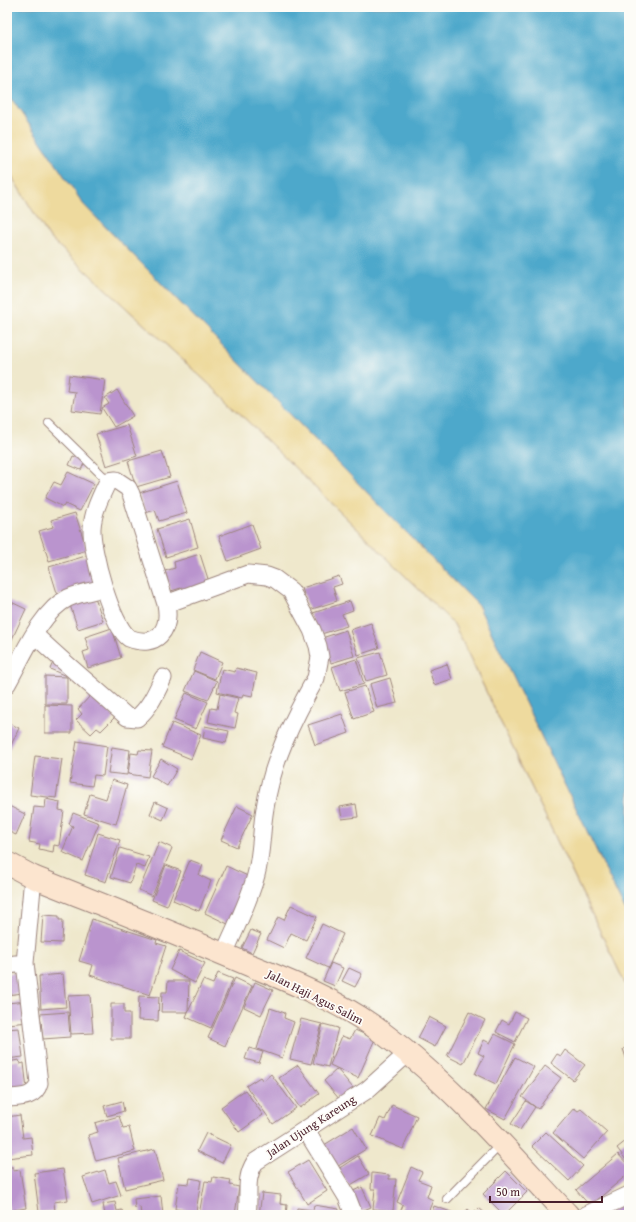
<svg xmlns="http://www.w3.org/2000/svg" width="636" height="1222" font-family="'Gentium Book Plus',serif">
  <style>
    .sand { fill: #eeda9e; stroke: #9c7c64 }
    .water { fill: #4da8cb; stroke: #4c647b }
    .building { fill: #ba94ce }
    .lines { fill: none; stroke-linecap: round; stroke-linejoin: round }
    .service-casing { stroke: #9c847c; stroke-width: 10 }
    .minor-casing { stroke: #9c847c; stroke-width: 19 }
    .secondary-casing { stroke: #9c847c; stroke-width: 24 }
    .service { stroke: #fff; stroke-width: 8 }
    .minor { stroke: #fff; stroke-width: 17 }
    .secondary { stroke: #fce5cf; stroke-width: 22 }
    .labels { text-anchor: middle; stroke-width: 3.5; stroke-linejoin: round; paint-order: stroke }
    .street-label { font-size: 12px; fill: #4a1f2b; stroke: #fdfcf7 }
  </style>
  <rect width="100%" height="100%" fill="#fdfcf7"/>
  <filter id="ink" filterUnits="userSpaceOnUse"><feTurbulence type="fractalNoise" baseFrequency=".025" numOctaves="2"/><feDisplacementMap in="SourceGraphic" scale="8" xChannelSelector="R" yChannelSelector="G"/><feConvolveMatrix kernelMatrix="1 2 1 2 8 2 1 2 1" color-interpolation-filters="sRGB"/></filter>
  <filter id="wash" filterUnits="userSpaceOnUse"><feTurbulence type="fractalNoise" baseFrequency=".012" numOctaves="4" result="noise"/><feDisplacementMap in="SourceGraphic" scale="16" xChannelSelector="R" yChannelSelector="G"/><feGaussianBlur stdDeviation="0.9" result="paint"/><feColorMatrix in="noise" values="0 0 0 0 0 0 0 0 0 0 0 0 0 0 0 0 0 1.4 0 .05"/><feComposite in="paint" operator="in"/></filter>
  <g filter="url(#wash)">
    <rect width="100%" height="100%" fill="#efe8cc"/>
    <path class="sand" d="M7,92L84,205L478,605L629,918V992L454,624L224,398L49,237L7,169Z"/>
    <path class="water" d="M7,7H629V918L478,605L84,205L7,92Z"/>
    <g id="blocks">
      <path class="building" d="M69,375L105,380L100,414L72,410L75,392L67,391Z
        M117,390L133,416L114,427L102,408L109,404L105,398Z
        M127,425L137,456L106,466L96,434Z
        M162,451L170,477L136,487L128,461Z
        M73,456L85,461L81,470L69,465Z
        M68,472L94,484L80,511L65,504L63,507L45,498L54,482L61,485Z
        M177,481L187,513L159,521L155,510L145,513L139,493Z
        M75,513L87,550L49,561L39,531L53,527L51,520Z
        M190,519L198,547L166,557L157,529Z
        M252,524L261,549L228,561L219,536Z
        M200,554L210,585L183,593L181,588L171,591L165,571L175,568L174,562Z
        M89,555L98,583L58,596L49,567Z
        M339,576L342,584L333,587L337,601L309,610L302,588Z
        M94,594L103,621L78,629L69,602Z
        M7,600L26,609L7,650Z
        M350,601L353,610L342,614L347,626L318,635L310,614Z
        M371,623L379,648L358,655L350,630Z
        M112,628L121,658L88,668L83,652L89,650L85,637Z
        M346,630L354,656L331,663L322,638Z
        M200,652L222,662L215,679L193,670Z
        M380,652L387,675L366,681L358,658Z
        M356,659L364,684L340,691L332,667Z
        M54,660L70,668L66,676L50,669Z
        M447,664L452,679L434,685L429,670Z
        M236,668L257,673L252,696L243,694L242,698L217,692L222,669L235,672Z
        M194,671L217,681L208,700L185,691Z
        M45,676L67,677V704H45Z
        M390,678L397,703L377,708L370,684Z
        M365,686L374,712L354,719L345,692Z
        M186,693L208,702L196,729L174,720Z
        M220,694L238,698L234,713L238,714L235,728L208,722L211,708L217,709Z
        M91,695L115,717L101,731L97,728L91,734L76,720L82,714L78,709Z
        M45,705L72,706V733H45Z
        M342,714L349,733L315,745L308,725Z
        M7,722L19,728L7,754Z
        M172,723L201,735L191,759L162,747Z
        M205,726L229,731L226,743L203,738Z
        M77,741L107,746L103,776L94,775L92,786L70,783Z
        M112,747L130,750L127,775L108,773Z
        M139,750L152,751L148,777L128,774L131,753L138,754Z
        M35,756L62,759L56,798L30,795Z
        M161,759L177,769L167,786L151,776Z
        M112,780L127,785L116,824L84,814L90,794L106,799Z
        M46,799L60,802L59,810L64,811L59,846L54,845L53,852L39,849L40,844L29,842L34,807L45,808Z
        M155,802L168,808L163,820L150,814Z
        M356,804L358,817L342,819L340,807Z
        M7,805L25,814L16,835L7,831Z
        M237,806L253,814L237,847L221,840Z
        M73,813L99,823L83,861L62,852L73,826L69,824Z
        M98,833L120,840L106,882L85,875Z
        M159,842L172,848L152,896L139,890Z
        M120,848L149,857L145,868L136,865L130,883L111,877Z
        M190,860L203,865L199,875L211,881L199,911L173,900Z
        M166,865L181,871L167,906L152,900Z
        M226,866L252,878L230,925L205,913Z
        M291,905L317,917L306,940L291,933L284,948L267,940L278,917L284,920Z
        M43,915L59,916V920H63L62,943L41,942Z
        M92,919L157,940L156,943L166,946L150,995L90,975L93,965L79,961Z
        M322,924L343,934L328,968L306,958Z
        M251,930L261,934L252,953L242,948Z
        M179,951L205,963L195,983L170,970Z
        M331,963L343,968L335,986L323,981Z
        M349,968L362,974L355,987L342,981Z
        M21,972L23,993L7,995V974Z
        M218,973L233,979L211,1028L186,1017L188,1012H161L162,992H167L168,981H189L188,1012L203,980L213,984Z
        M63,974L66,1007L41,1009L39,976Z
        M235,978L252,986L225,1046L208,1038Z
        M255,982L273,990L261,1015L244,1007Z
        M90,995L93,1033L71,1034L68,996Z
        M139,996L159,997L158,1021L138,1020Z
        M27,1001L30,1022L7,1024V1003Z
        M111,1004H124V1013H130V1039H111Z
        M270,1008L285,1013L284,1018L294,1022L282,1058L257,1049Z
        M68,1012L70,1037L43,1039L40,1014Z
        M469,1012L485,1020L463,1064L447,1056Z
        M515,1012L527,1018L515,1042L496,1032L502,1020L509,1024Z
        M429,1017L446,1026L435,1047L418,1038Z
        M301,1019L322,1024L311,1064L290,1059Z
        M323,1024L338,1028L328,1067L313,1063Z
        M19,1028L23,1057L7,1059V1029Z
        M355,1030L375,1039L358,1078L330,1065L342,1036L350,1039Z
        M495,1034L515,1044L496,1084L475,1074L484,1056L478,1053L484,1040L490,1043Z
        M629,1047V1066L623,1049Z
        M249,1048L263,1052L259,1063L245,1059Z
        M565,1050L585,1065L573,1080L551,1063L557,1054L561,1056Z
        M515,1057L534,1067L505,1119L486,1109Z
        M19,1060L20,1064L24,1063L27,1090L7,1093V1062Z
        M298,1065L319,1094L300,1108L279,1078Z
        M545,1066L561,1078L538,1109L522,1097Z
        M337,1069L353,1088L340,1100L324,1081Z
        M271,1074L296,1108L273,1124L246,1086L260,1077L263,1081Z
        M245,1090L263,1115L239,1132L221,1107Z
        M122,1101L124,1111L107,1116L104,1106Z
        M526,1101L535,1107L520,1130L511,1124Z
        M392,1105L417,1116L403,1149L372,1136L380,1118L385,1120Z
        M574,1108L578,1111L581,1109L607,1132L583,1159L553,1133Z
        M20,1115L23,1138L31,1137L33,1155L7,1158V1117Z
        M119,1116L123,1128L129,1127L135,1151L96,1161L88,1135L98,1132L95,1123Z
        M353,1127L366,1149L335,1168L321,1147Z
        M546,1132L583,1166L569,1181L532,1146Z
        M206,1133L231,1145L222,1163L197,1151Z
        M627,1140L629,1143V1164L617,1148Z
        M155,1149L163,1180L125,1189L118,1158Z
        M618,1154L629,1166V1173L590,1206L576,1190Z
        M358,1156L369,1174L349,1186L338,1169Z
        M308,1160L327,1191L307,1204L288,1172Z
        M7,1167H13V1171L20,1170L26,1208L9,1211L7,1198Z
        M411,1167L422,1172L418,1180L431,1185L427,1197L433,1200L427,1215H399L403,1205L397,1202Z
        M63,1169L68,1200L54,1202L55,1211L39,1212L34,1173Z
        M105,1170L109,1183L116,1181L121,1195L92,1204L83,1177Z
        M506,1171L527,1192L504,1215L483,1194Z
        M372,1173L389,1175V1179H396L393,1211L373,1209L375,1189H371Z
        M213,1177L231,1180L230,1185L239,1187L235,1215H199L205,1181L212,1182Z
        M190,1178L201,1180L196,1212L175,1209L179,1183L189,1184Z
        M362,1187L371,1207L360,1212L351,1192Z
        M262,1193L281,1195L280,1204L287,1205L286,1215H259Z
        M161,1196L163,1215H141L140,1207L135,1208L134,1199Z
        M629,1199V1215H606Z
        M115,1202L117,1211L122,1210L123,1215H105L103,1204Z
        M314,1205L339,1209L338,1215H296L297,1208L313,1210Z
        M434,1206L454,1213V1215H431Z
        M479,1208L487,1215H462L468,1209L473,1214Z"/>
    </g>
  </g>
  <g filter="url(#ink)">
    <use href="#blocks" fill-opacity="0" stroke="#9c847c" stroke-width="1"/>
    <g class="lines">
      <defs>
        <path id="service" d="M49,423L108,481
          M447,1199L501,1144"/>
        <path id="minor" d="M116,480L128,488L131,494L166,604C171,630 157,649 129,638C111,625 91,550 92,528C93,511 101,496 108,481Z
          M166,604L248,574L267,576L275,579L291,591L312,630L318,646L320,657L316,678C293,719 272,761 265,808C261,830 262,853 256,875C249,902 235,928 224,954
          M35,635C64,663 96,689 127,717L137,718C150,707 156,693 163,678
          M7,684C22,658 40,612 68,598C79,593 92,591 104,588
          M7,965L25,963
          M7,1098C20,1097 35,1098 39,1083L25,963L33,877
          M306,1130L347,1197L354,1215
          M247,1215C250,1196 244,1179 255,1162L367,1090L408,1053
          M586,1215L629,1195"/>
        <path id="secondary" d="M7,863L33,877C105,906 177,934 249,965C291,982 336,1000 373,1026C447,1079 506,1149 568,1215"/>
      </defs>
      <use href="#service" class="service-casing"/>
      <use href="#minor" class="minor-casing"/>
      <use href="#secondary" class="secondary-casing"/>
      <use href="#service" class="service"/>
      <use href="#minor" class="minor"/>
      <use href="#secondary" class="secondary"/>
    </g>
  </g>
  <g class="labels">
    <g class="street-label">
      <text transform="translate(315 997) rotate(27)" y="4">Jalan Haji Agus Salim</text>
      <text transform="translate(311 1126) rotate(-33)" y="4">Jalan Ujung Kareung</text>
    </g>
  </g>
  <rect width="636" height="1222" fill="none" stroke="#fdfcf7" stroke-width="24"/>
  <path d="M490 1196v6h112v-6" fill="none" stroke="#4a1f2b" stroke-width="2"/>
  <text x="496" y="1196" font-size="12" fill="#4a1f2b" stroke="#fdfcf7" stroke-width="3" paint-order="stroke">50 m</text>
</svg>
